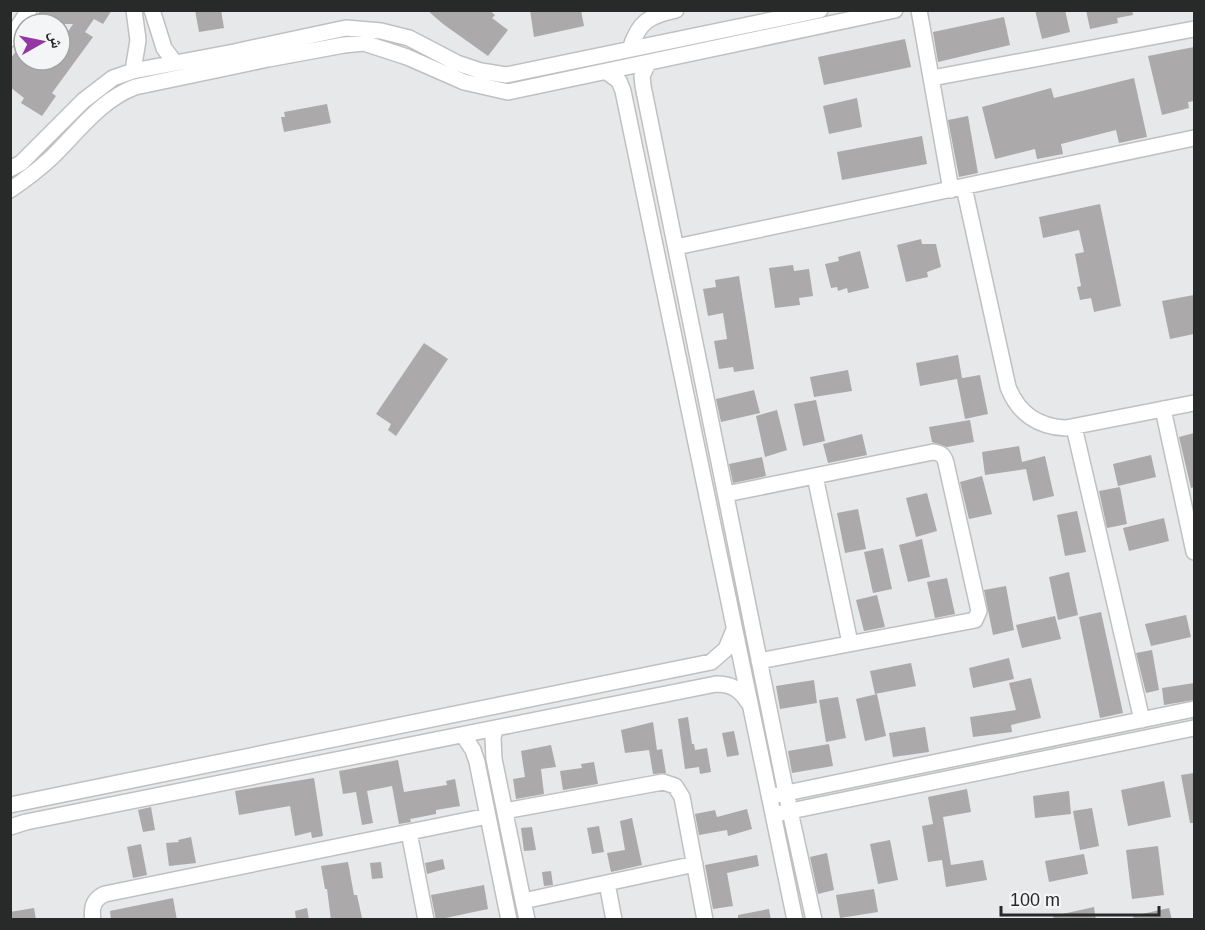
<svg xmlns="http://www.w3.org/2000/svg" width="1205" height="930" font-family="Helvetica,'Noto Naskh Arabic',sans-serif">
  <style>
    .building { fill: #aba9a9 }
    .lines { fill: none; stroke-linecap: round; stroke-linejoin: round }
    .minor-casing { stroke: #bfc0c1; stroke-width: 18 }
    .minor { stroke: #fff; stroke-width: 15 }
  </style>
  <rect width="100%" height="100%" fill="#e7e8ea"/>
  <path class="building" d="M41,10H112L103,24L94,19L85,32L93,37L52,93L56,96L42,116L21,103L24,98L10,87V59L24,41V60H60V44L73,24H31Z
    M195,10H221L224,28L199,32Z
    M427,10H489L495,15L492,18L508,30L488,56L443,24Z
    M530,10H581L584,26L534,37Z
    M1035,10H1065L1070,32L1042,39Z
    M1086,10H1132L1133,15L1117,18L1118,23L1090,29Z
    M1004,17L1010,45L938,62L933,32Z
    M905,39L911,67L824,85L818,57Z
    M1194,47V101L1188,102L1189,108L1162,115L1148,56Z
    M1134,78L1147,137L1119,143L1116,130L1061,144L1063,154L1037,159L1035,149L995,159L982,107L1051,88L1054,98Z
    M857,98L862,127L829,134L823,106Z
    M327,104L331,123L284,132L281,117H285L284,112Z
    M968,116L978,173L959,177L948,120Z
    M922,136L927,164L842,180L837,152Z
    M1100,204L1121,306L1094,312L1091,298L1080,300L1077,287L1081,286L1075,254L1084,252L1079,230L1043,238L1039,217Z
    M921,239L922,244H936L941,267L927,272L928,277L906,282L897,245Z
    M860,251L869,288L848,293L847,288L838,291L837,287L831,288L825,264L839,261L838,257Z
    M793,265L794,271L809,269L813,296L799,298L800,305L775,308L769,268Z
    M739,276L754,369L734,372L733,367L719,369L714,341L727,339L723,313L708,316L703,289L716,287L715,280Z
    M1194,295V334L1170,339L1162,301Z
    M424,343L448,359L396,436L388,430L391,424L376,414Z
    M958,355L962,378L920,386L916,363Z
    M848,370L852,391L814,397L810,377Z
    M980,375L988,414L965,419L957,379Z
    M754,390L760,413L721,422L716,399Z
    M816,400L825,441L803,446L794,404Z
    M777,410L787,450L765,457L756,416Z
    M970,420L974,442L947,447L932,442L929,427Z
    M1194,433V487L1191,488L1179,437Z
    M862,434L867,455L828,463L823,444Z
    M1019,446L1022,462L1045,456L1054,496L1033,501L1026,469L985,475L982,452Z
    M1151,455L1156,477L1118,486L1113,464Z
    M762,457L766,476L733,483L729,464Z
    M982,476L992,514L969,519L960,482Z
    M1120,487L1127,524L1107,528L1099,491Z
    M927,493L937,531L916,537L906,498Z
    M858,509L866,549L845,553L837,513Z
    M1077,511L1086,552L1065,556L1057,515Z
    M1164,518L1169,541L1129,551L1123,528Z
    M922,539L930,577L908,582L899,545Z
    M883,548L892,589L873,593L864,552Z
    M1069,572L1078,615L1058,620L1049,577Z
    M947,578L955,614L935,618L927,582Z
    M1006,586L1014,630L993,635L984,590Z
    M877,595L885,627L864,631L856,600Z
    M1101,612L1123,713L1100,718L1079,617Z
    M1186,615L1191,637L1151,646L1145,624Z
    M1055,616L1061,639L1022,648L1016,625Z
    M1152,650L1159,690L1146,693L1136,653Z
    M1009,658L1014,679L973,688L969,668Z
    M911,663L916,686L875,694L870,671Z
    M1031,678L1041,718L1011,725L1012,732L973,737L970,717L1016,710L1009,683Z
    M814,680L817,703L780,709L776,686Z
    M1194,683V700L1164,705L1162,688Z
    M877,694L886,736L865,741L856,699Z
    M838,697L846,738L826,742L819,700Z
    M688,717L692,744H694L695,750L707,748L711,772L700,774L699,767L685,769L678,719Z
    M653,722L657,750L662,749L666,773L653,774L649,750L625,753L621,730Z
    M925,727L929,752L893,757L889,733Z
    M734,731L739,755L727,757L722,733Z
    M829,744L833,766L792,773L788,751Z
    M551,745L556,767L541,769L544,794L516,799L513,779L525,777L521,751Z
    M398,760L404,792L447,785L446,781L455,779L460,806L436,810V814L410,819L411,822L399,824L392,786L367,791L373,823L362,825L356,792L343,794L339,771Z
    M594,762L598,784L563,790L560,771L582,768L581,764Z
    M1194,773V823H1190L1181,775Z
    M314,778L323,836L312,838L311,832L295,836L290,806L239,815L235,791Z
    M1164,781L1171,817L1128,826L1121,790Z
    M967,789L971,812L943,817L951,865L983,860L987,880L946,887L942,860L928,862L922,826L933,824L928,797Z
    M1069,791L1071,814L1035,818L1033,796Z
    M151,807L155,830L143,832L138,810Z
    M1092,808L1099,846L1080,850L1073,811Z
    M747,809L752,829L728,836L727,830L699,835L695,814L715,810L717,817Z
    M632,818L642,865L611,872L607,853L625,850L620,821Z
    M599,826L604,852L592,854L587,828Z
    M532,827L536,850L524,851L521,828Z
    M191,837L196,863L169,866L166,843L179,842L178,840Z
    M890,840L898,880L878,884L870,844Z
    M141,844L147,875L133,878L127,847Z
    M1158,846L1164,895L1132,899L1126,850Z
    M827,853L834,890L818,894L810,857Z
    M1084,854L1088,874L1049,882L1045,861Z
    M757,855L759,866L727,873L733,906L713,909L705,865Z
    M443,859L445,869L427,874L425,863Z
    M348,862L354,895H357L362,918L331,920L327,889H325L321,866Z
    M381,862L383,878L372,879L370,863Z
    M551,871L553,885L544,886L542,872Z
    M484,885L488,909L436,920L431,895Z
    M874,889L878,912L840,918L836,895Z
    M173,898L177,920H111L110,911Z
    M1094,907L1096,920H1054L1053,916Z
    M34,908L36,920H10V912Z
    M307,908L309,920H296L295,911Z
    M1169,908L1172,920H1134L1133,916Z
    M769,909L771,920H738V915Z"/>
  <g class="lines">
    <defs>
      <path id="minor" d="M152,10L164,48L175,63
        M919,10L951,190
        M10,39L29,10
        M630,49C639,21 649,16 676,10
        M648,63L642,76L643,86L786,793L814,920
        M133,71L138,40L134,10
        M607,72L619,81L623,91L795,920
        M932,78L1194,29
        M10,169L21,163L83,101L113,78L133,71L234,52L346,28L381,31L409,38L457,63L481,71L506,75L820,10
        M964,187L1008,387C1018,413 1038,427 1066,428L1194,403
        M10,190C25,180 38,170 51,158C77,133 100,100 135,87L268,59L344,45L364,43L407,57L464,82L508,92L895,10
        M676,247L1194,138
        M1163,409L1194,552
        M1074,427L1142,720
        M815,476L850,643
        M726,494L933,452C941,453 944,455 946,463L979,611L975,620L970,621L759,661
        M495,729L493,738L494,759L527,920
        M463,735L473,750L477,762L509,920
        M777,795L1194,709
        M10,805L711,662L726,649L734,630
        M505,811L663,782L675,786L682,797L705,920
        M781,813L1194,728
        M10,827L26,822L716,684C731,684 740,689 748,702
        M409,832L426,920
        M607,883L614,920
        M523,901L695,864
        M93,920C91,908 93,899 105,894L488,816"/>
    </defs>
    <use href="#minor" class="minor-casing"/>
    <use href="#minor" class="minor"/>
  </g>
  <rect width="1205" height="930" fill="none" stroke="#282929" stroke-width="24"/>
  <g transform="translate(42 42) rotate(81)"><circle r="28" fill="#f4f5f7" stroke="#a2a3a5" stroke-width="1.5"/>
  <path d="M0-4.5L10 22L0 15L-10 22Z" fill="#9337a2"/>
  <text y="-9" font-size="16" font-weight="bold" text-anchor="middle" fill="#282929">ش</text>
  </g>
  <path d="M1001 906v9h158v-9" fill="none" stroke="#282929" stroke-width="3"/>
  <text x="1010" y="906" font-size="18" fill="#282929" stroke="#f4f5f7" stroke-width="4.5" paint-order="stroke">100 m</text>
</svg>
